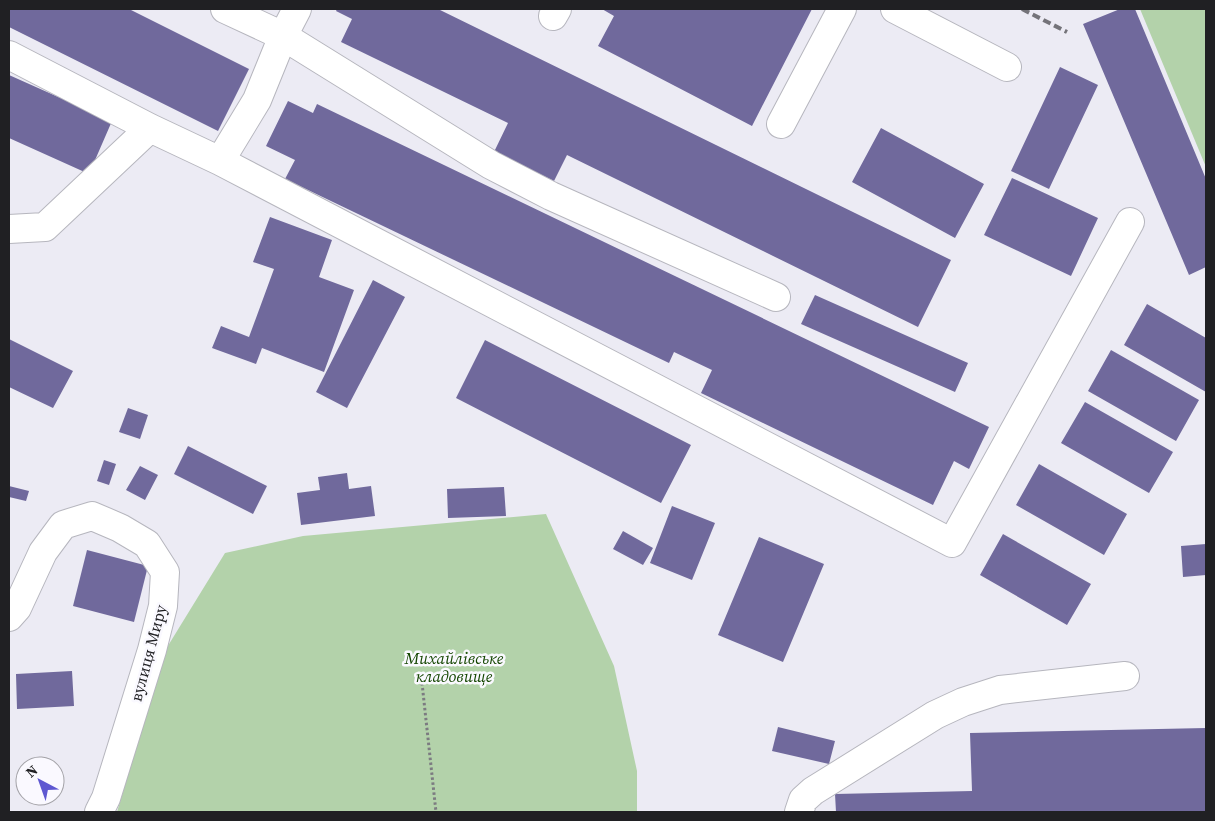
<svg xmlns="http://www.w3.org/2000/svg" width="1215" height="821" font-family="'Source Serif 4',serif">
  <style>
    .green { fill: #b3d2aa }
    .building { fill: #70699c }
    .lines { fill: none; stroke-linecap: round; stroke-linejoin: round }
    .minor-casing { stroke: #b6b6be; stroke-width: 30 }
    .path { stroke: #7c7b81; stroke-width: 3; stroke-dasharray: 2.5 2.5; stroke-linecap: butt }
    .minor { stroke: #fff; stroke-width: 28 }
    .rail { stroke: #747379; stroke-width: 4; stroke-dasharray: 8 4; stroke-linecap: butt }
    .labels { text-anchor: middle; stroke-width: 5; stroke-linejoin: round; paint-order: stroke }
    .street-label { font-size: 16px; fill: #202023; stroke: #faf9ff }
    .park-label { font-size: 16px; font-style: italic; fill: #144600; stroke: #faf9ff }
  </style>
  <rect width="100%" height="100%" fill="#ecebf4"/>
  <path class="green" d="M1140,9H1206V167Z
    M546,514L614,666L637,771V812H117L166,649L225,553L303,536Z"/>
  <path class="building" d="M9,9H129L249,69L218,131L9,27Z
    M337,9H438L951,260L918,327L567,155L554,181L494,152L508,123L341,42L352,19L336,11Z
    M602,9H812L752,126L598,46L614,16Z
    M1120,9H1135L1206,179V267L1189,275L1083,24Z
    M1060,67L1098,85L1049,189L1011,171Z
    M9,75L112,121L89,174L9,138Z
    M288,101L313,113L317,104L989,427L969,469L954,461L933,505L701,393L712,370L674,352L669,363L285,179L295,160L266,146Z
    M881,128L984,184L955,238L852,182Z
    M1012,178L1098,218L1071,276L984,235Z
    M270,217L332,240L319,277L354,290L324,372L262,348L256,364L212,348L221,326L249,337L274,269L253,262Z
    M373,280L405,297L347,408L316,392Z
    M815,295L968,363L955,392L801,324Z
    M1147,304L1206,338V392L1124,345Z
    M9,339L73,371L53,408L9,387Z
    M485,340L691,445L661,503L456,398Z
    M1111,350L1199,400L1176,441L1088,391Z
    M1085,402L1173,452L1149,493L1061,443Z
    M128,408L148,415L140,439L119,432Z
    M188,446L267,486L253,514L174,474Z
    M104,460L116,464L109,485L97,481Z
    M1039,464L1127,514L1104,555L1016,505Z
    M140,466L158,475L145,500L126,490Z
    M347,473L349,489L371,486L375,516L301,525L297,493L320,490L318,477Z
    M9,486L29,491L26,501L9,497Z
    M504,487L506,516L448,518L447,489Z
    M672,506L715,523L692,580L650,563Z
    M623,531L653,548L643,565L613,549Z
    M1003,534L1091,584L1067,625L980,575Z
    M759,537L824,564L783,662L718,635Z
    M1206,544V575L1183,577L1181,546Z
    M87,550L148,566L134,622L73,606Z
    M72,671L74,706L17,709L16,674Z
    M778,727L835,741L829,764L772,751Z
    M1206,728V812H836L835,794L972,791L970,733Z"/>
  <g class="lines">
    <defs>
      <path id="minor" d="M225,9L283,36L491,165L551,196L776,297
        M895,9L1007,67
        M553,16L557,9
        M9,55L150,128L220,161L952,543L1130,222
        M781,124L842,9
        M220,161L257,100L283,36L297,9
        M9,229L45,227L150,128
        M9,617L17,608L43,552L63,525L92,516L120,528L147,544L165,572L163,606L152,650L106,798L99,812
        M799,812L803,800L813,791L935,715L963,702L1000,690L1125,676"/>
    </defs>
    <use href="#minor" class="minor-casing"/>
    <path class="path" d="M422,683L436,812"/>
    <use href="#minor" class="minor"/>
    <path class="rail" d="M1022,9L1067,32"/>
  </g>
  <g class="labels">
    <g class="street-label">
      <text transform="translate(148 653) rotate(-75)" y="6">вулиця Миру</text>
    </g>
    <g class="park-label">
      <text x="454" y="664">Михайлівське<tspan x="454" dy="18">кладовище</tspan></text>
    </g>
  </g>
  <rect width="1215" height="821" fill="none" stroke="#202023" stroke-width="20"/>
  <g transform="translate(40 781) rotate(319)"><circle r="24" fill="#faf9ff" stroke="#a3a2a7"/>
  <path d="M0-4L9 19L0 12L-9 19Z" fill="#5e58d1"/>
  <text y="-8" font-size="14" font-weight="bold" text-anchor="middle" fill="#202023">N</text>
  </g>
</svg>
